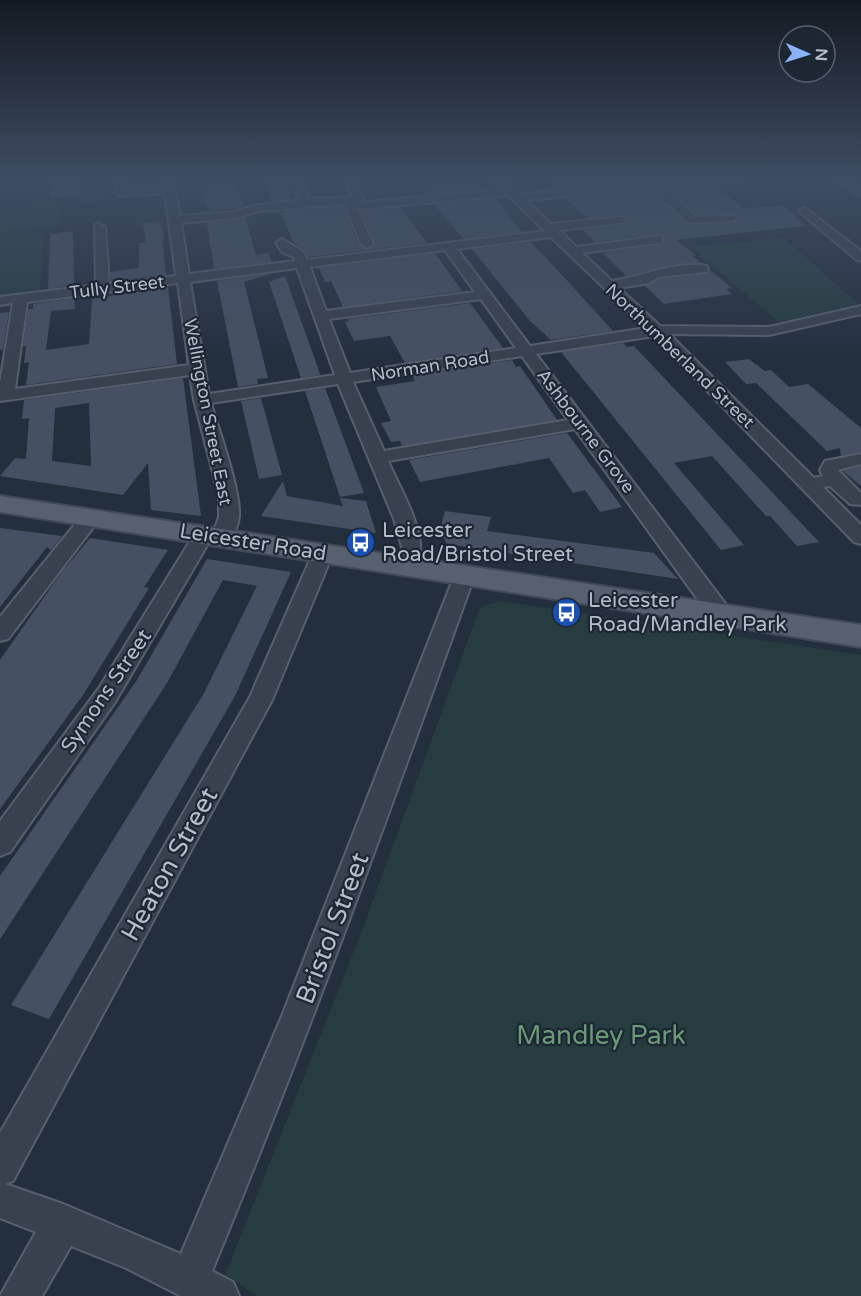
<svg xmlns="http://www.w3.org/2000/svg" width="861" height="1296" font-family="'Varela Round',sans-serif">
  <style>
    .green { fill: #263c3f }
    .building { fill: #455162; fill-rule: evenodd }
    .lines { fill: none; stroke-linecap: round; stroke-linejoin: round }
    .minor-casing { stroke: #565f6c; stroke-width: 4 }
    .major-casing { stroke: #414a57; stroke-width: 4 }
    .minor { fill: #38414e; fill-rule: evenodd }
    .major { fill: #56606e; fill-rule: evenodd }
    .labels { text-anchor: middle; stroke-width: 4.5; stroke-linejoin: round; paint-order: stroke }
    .far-street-label { font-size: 18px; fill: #b4bcc9; stroke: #1d2633 }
    .poi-label { font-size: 21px; fill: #b4bcc9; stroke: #1d2633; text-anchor: start }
    .street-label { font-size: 21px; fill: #b4bcc9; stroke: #1d2633 }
    .near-street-label { font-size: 26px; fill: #b4bcc9; stroke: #1d2633 }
    .near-park-label { font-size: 26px; fill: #6b9a76; stroke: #1d2633 }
  </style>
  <rect width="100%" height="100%" fill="#242f3e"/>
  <path class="green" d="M83,178H106V201L83,202L72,198L78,196V185L83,184Z
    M60,203L59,226L0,232V209Z
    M33,230V234L44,232L40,293L0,298V234Z
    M784,238L858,304L778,322L690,247Z
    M500,601L861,655V1296H258L225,1275L361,933L480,607Z"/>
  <path class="building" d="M52,178H78V196L50,199Z
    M284,178L291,199L272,201L265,179Z
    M546,178H686L557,188Z
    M470,184H475L479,190L425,194L420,189Z
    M234,185L244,204H241L242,207L210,211L201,189Z
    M715,185L742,208L785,206L805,226L676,240L696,255L692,256L701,263L672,265L626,276L603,253L663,244V234L595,242L582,230L621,225L629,219L621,215L587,218L567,199L649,191L689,225L736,222L737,216L735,214L698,215L668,190Z
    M495,198L522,232L463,239L434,204Z
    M344,206L359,245L366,250L375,243L361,211L401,208L427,243L308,257L304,250L294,243L280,212Z
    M245,217L256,255L268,253L272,262L214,269L207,223Z
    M161,221L164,238L162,239L166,275L112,281L110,272L139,268V243H146L143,223Z
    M73,231L74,285L48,289L50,234Z
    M531,242L564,277L613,331L551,340L530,321L472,249Z
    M435,253L462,291L343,307L331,281L325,282L319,268Z
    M710,270L732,288L726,289L732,294L664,304L645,286L659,279L707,274Z
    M273,273L244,282L268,378L257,379L258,384L238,387L217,281Z
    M285,276L318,368L320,375L301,378L269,282Z
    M168,287L177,364L26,385L29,362L24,363L26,346H23L28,309H33V304L74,298L75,309L51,311L46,350L89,344L92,299Z
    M470,303L503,348L405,363L390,336L354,341L345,322L349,321L348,319Z
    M9,312L3,349L0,350V313Z
    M623,343L627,347L634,346L819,542L797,546L770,516H766L712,456L674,463L744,545L721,550L561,352Z
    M749,359L765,371L771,370L789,387L808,384L861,428V452L841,456L840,448L827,451L756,383L746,384L725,362Z
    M512,360L516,367L520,366L557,420L402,446L400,441L391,442L381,423L391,421L376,387L415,381L412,375Z
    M183,378L201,516L151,510L148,463L123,495L0,476L15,458L26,459L29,418L22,419L24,400ZM89,403L91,466L52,461L55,408Z
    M325,388L364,493L340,497L305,391Z
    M261,398L282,475L259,479L241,401Z
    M567,433L622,507L600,512L585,490L573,493L549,458L420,482L409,460Z
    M861,466V486L843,471Z
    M283,481L287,496L343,506L340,498L366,501L376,533L261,516Z
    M445,511L491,517L487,531L654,553L678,579L447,544L440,530Z
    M0,528L62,536L51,550L47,547L0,607Z
    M90,538L168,550L144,587L149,588L83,695L0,809V660L61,573Z
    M207,559L291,572L235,696L49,1019L11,1005L204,693L257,586L223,580L167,683L0,939V876L137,680Z"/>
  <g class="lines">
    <defs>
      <path id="minor" d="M116,178H126L127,190L164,186L163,178H173L180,216L233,212L259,205L299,200L288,178H298L310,199L353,197L343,178H353L365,202L502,190L491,178H502L519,194L707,178H744L739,181L662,188L697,217L735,216V220L731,221L690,223L650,189L525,200L551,224L621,217L627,220L621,223L560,230L576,247L662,236V242L658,243L582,253L612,281C640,277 679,260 707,266L708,269L707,272L658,277L649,283L619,288L660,326L769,327L861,306V314L769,335L669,334L814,478L823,476L820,470L825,461L861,454V464L838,470L861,493V505L850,504L830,486L823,487L861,525V544L854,542L654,336L536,354L730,610L733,616L730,622L722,624L714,622L575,429L388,461C400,489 433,541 415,570L408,572L401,570L398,565L402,547L394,519L338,384L211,403C219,431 241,491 239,517C238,525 233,536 229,543L222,545L215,543L212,537L115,702L10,852L0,856V821L99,688L197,530L204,528L211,530L213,534L219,517V496L194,400L190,375L0,401V383L13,303L0,305V297L96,285L95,225L99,223L105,227L109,284L176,276L165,193L118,196ZM508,195L545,231L307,260L303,252L282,239L276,243L282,252L294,257L295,261L189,274L181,223L234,218L260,211L345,204L361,244L367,248L373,244L357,208L362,209ZM551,237L646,328L530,346L457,249ZM445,250L475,292L326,311L310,267ZM297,268L335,375L209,394L190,282ZM178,283L189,365L15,389L27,302ZM481,299L516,348L350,373L329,319ZM522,356L568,420L384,451L353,382Z
        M833,178H844L861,188V196Z
        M805,208L861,251V261L857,260L801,213L799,211Z
        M91,511L98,513L101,517L98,521L8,639L0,641V617L84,513Z
        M323,546L330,548L333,553L272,700L13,1181L5,1184L63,1204L181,1254L282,1016L455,574L458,569L465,567L472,569L475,574C391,808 307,1041 212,1271L233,1282L239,1296H181L126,1268L71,1246L42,1296H0L36,1232L0,1218V1133L250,697L313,553L316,548Z"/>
      <path id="major" d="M0,496L861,625V647L0,512Z"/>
    </defs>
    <use href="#minor" class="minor-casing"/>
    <use href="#major" class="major-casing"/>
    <use href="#minor" class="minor"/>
    <use href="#major" class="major"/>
  </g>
  <linearGradient id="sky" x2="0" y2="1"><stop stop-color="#141a22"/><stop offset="0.5" stop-color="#3f4d63"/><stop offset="1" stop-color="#3f4d63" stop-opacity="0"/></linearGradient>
  <rect width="861" height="359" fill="url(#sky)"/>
  <defs>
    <symbol id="bus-disc" viewBox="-11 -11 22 22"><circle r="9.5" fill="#1a4fb4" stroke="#1d2633"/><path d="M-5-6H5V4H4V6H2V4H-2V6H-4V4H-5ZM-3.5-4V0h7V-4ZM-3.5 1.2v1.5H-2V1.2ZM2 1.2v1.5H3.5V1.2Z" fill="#fff"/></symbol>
  </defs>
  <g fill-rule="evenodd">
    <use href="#bus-disc" x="344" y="526" width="33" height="33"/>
    <use href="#bus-disc" x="550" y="596" width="33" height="33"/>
  </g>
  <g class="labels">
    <g class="far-street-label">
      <text transform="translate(117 287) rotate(-7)" y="6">Tully Street</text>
      <text transform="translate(680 356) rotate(44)" y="6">Northumberland Street</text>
      <text transform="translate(430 366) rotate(-9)" y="6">Norman Road</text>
      <text transform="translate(208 412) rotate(79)" y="6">Wellington Street East</text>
      <text transform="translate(586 431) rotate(53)" y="6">Ashbourne Grove</text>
    </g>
    <g class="poi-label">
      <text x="382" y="537">Leicester<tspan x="382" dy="24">Road/Bristol Street</tspan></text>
      <text x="588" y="607">Leicester<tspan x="588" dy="24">Road/Mandley Park</tspan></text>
    </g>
    <g class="street-label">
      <text transform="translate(253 542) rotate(9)" y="7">Leicester Road</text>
      <text transform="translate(106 691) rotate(-56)" y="7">Symons Street</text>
    </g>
    <g class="near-street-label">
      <text transform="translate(169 864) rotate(-61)" y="9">Heaton Street</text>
      <text transform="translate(332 928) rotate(-69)" y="9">Bristol Street</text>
    </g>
    <g class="near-park-label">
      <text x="601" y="1044">Mandley Park</text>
    </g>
  </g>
  <g transform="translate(807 54) rotate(93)"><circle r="28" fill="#1d2633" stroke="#59626f" stroke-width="1.5"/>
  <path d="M0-4.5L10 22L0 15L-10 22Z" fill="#8ab4f8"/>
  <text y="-9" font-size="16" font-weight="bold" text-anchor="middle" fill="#b4bcc9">N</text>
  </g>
</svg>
